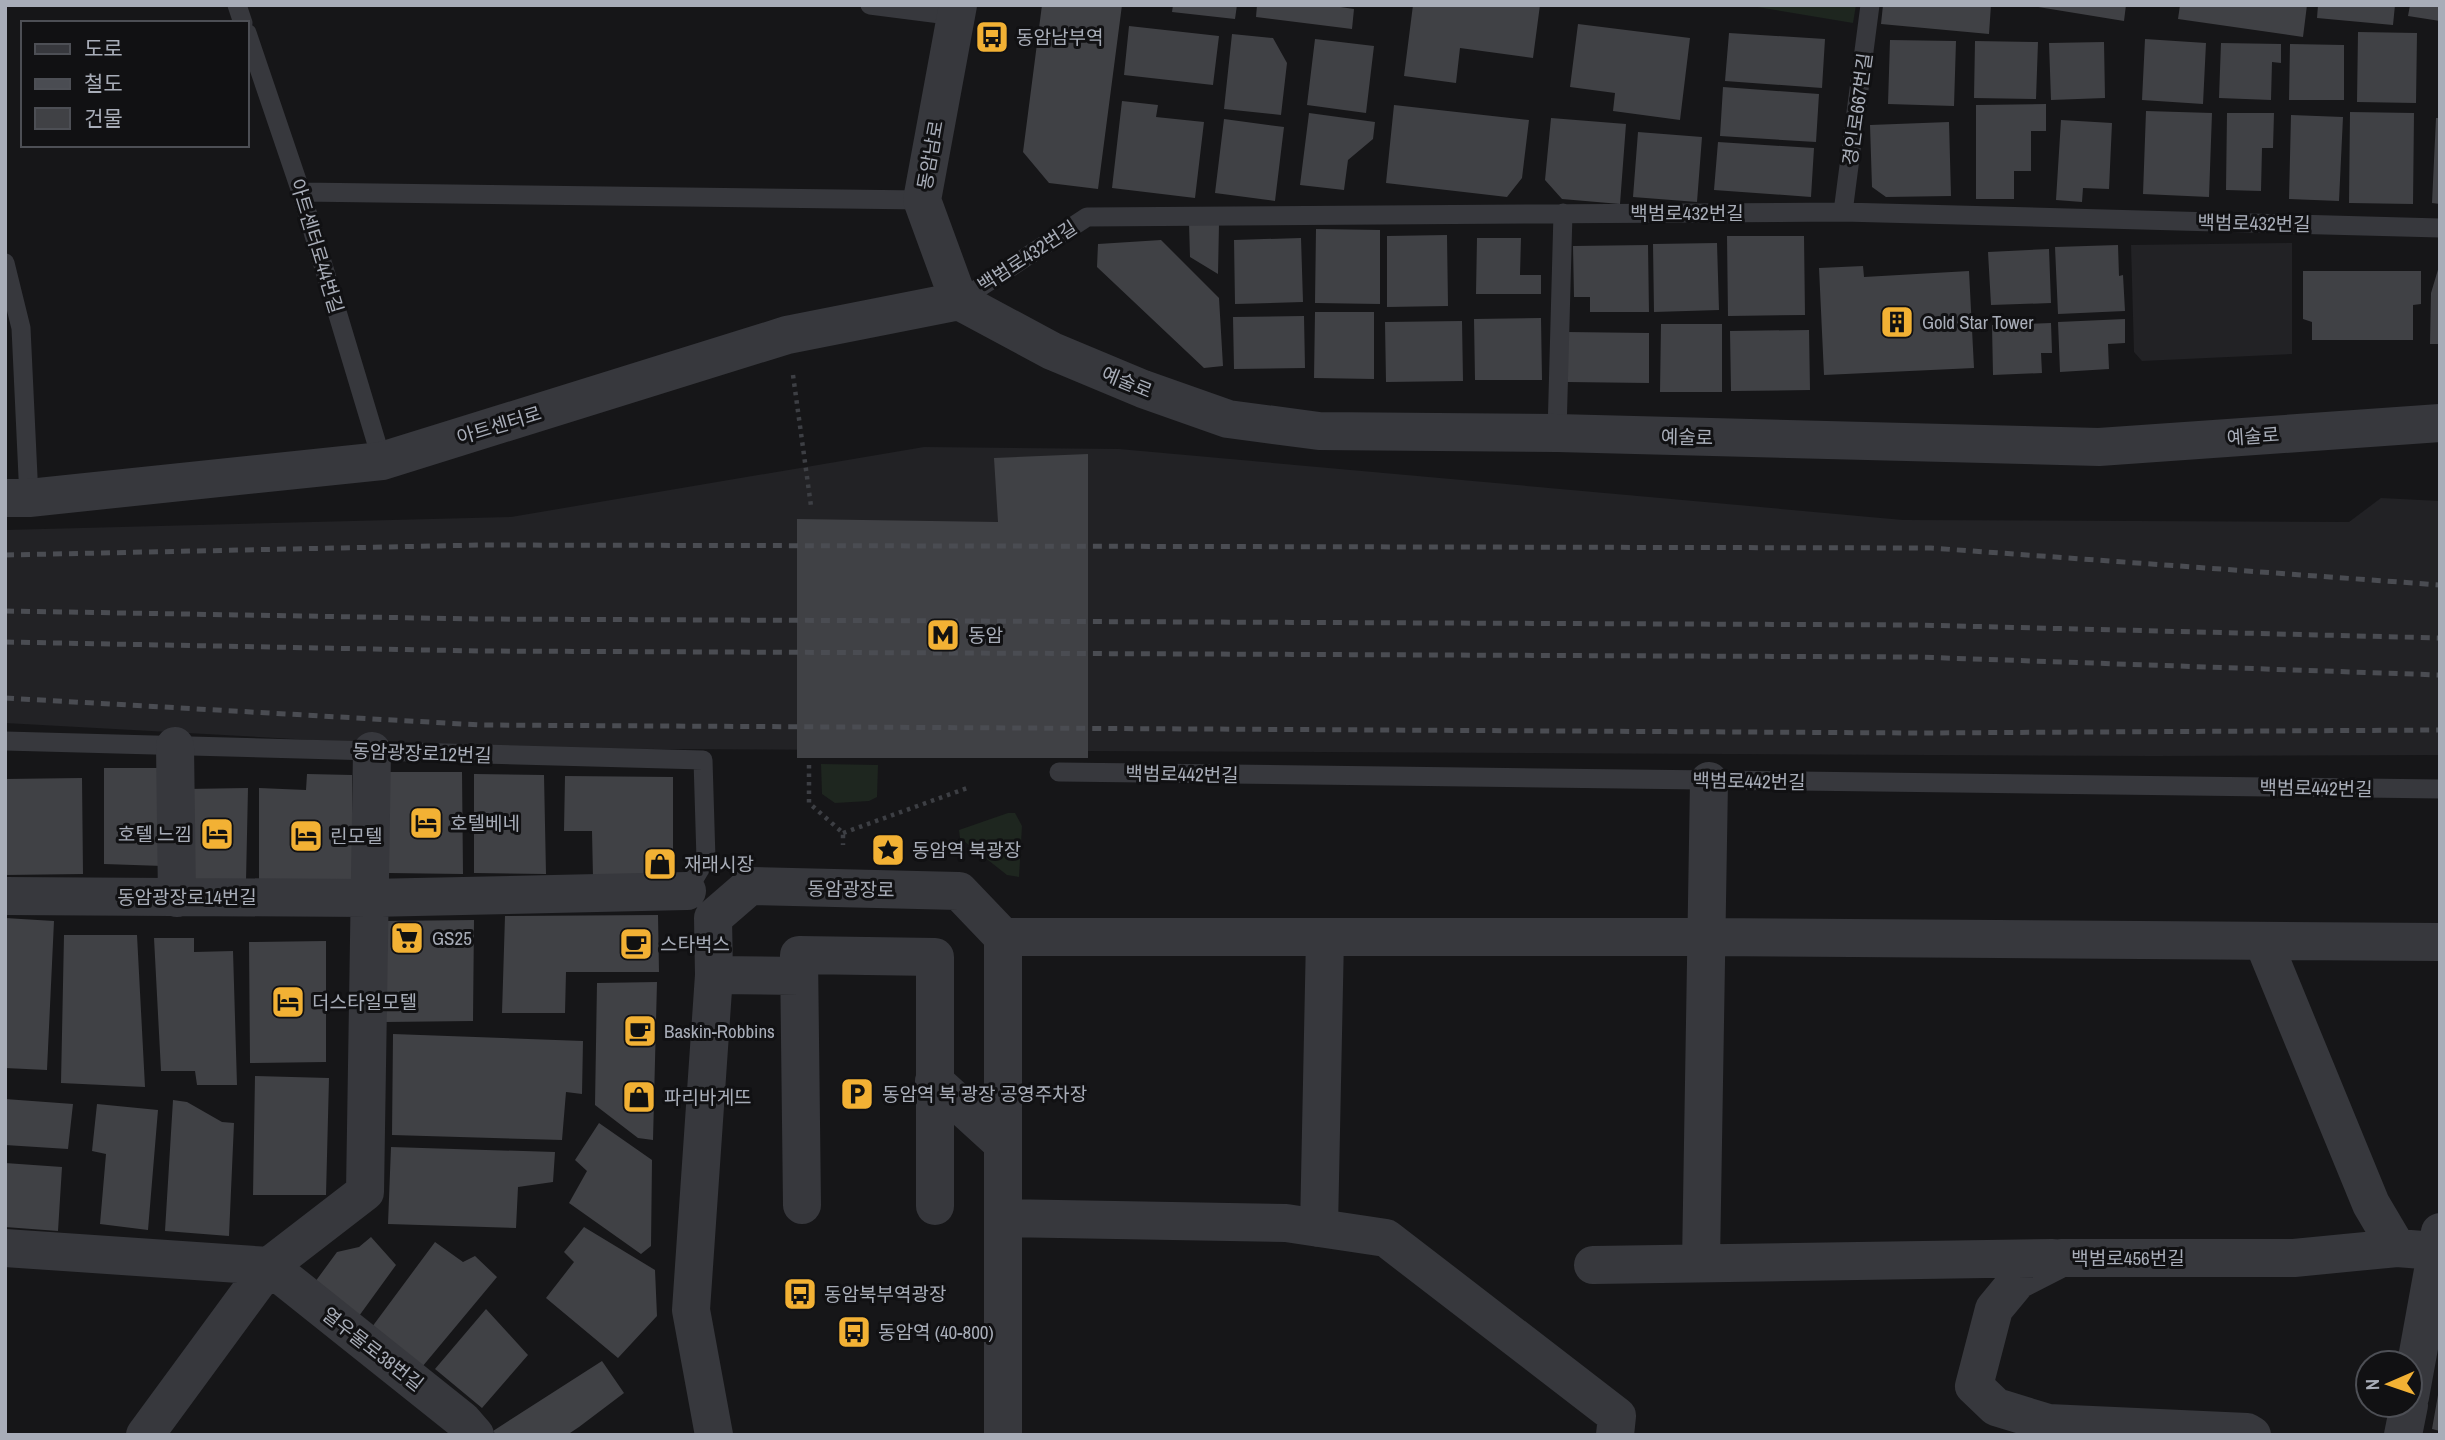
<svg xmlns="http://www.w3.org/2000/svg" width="2445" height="1440" font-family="'Archivo Narrow','Noto Sans KR',sans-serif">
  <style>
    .built { fill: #222225 }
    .green { fill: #1e261f }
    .building { fill: #404145 }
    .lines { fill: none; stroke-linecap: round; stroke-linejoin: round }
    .path { stroke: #3d3f44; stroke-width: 4.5; stroke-dasharray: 3.5 5; stroke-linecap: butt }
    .service { stroke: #37383d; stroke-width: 19 }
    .minor { stroke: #37383d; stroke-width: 38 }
    .tertiary { stroke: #37383d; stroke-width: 38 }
    .rail { stroke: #4a4c52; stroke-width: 5; stroke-dasharray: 9 7; stroke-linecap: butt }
    .labels { text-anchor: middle; stroke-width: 6; stroke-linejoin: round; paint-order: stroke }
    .poi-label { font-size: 19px; fill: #a8adb8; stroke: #111113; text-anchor: start }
    .street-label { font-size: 19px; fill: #a8adb8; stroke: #111113 }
  </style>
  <rect width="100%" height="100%" fill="#161618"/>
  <path class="built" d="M2292,243V354L2142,361L2134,352L2131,245Z
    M924,447L1119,449L1903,520L2349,522L2381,498L2440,501V755L2154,756L458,748L5,723V530L511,517Z"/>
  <path class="green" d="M1745,5H1856L1853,23Z
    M821,764L878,765L877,797L869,801L835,803L822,794Z
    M1008,813H1015L1022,826L1019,877L1007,875L960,838L959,830Z"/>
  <path class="building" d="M1042,5H1122L1098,189L1049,183L1023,152Z
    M1173,5H1237L1235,19L1172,12Z
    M1257,5H1327L1354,9L1352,29L1256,17Z
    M1413,5H1540L1533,58L1460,48L1456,83L1404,76Z
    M1883,5H1991L1989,34L1881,24Z
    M2026,5H2126L2124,21Z
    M2180,5H2307L2303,37L2178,19Z
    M2318,5H2395L2393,25L2317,18Z
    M2410,5H2440V21L2408,16Z
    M1578,24L1690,38L1680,120L1613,111L1615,93L1570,87Z
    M1129,26L1219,36L1213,85L1124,75Z
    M2358,32L2417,33L2416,103L2357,102Z
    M1729,33L1825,39L1822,88L1725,81Z
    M1232,34L1273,38L1287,63L1281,115L1224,109Z
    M1315,39L1374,46L1366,113L1307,105Z
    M2145,39L2206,43L2203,104L2142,100Z
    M1890,40L1956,41L1954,106L1888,104Z
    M1975,41L2038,42L2036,99L1974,98Z
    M2104,42L2105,98L2051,100L2049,43Z
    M2221,43L2281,44V63L2272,62L2271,100L2219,98Z
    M2290,44L2344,45V100H2289Z
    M1723,87L1819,94L1816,142L1720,136Z
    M1122,101L1158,105L1156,117L1204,122L1195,198L1112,188Z
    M2046,104V131H2031V171H2014V199H1976V105Z
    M1394,105L1529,120L1522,178L1507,197L1386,183Z
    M2146,111L2212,113L2209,197L2143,194Z
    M2350,112L2414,113L2413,204L2349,203Z
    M1309,113L1375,122L1373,139L1348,160L1344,190L1300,185Z
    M2227,113H2274L2273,148H2262L2261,191L2226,190Z
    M2291,115L2343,117L2339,201L2289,199Z
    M1551,118L1626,124L1620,204L1562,199L1545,180Z
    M2436,118H2440V204L2432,203Z
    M1224,119L1284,127L1275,201L1215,193Z
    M2061,120L2112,123L2109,189L2083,188L2082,202L2056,200Z
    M1949,122L1951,196L1886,197L1872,187L1870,125Z
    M1638,132L1702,137L1697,202L1633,197Z
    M1718,142L1814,148L1811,197L1714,190Z
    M1189,223L1219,224L1218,274L1190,257Z
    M1316,229L1380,230V304L1315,303Z
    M1447,235L1448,306L1387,307V236Z
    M1727,236H1804L1805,315L1728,316Z
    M1301,238L1303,302L1235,304L1234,240Z
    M1477,238H1521L1520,275H1541V294H1476Z
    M1161,240L1219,298L1223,366L1204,368L1097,267L1098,244Z
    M1717,243L1719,310L1654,312L1653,244Z
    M1648,245L1649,312H1590V297H1574L1573,246Z
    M2118,245L2119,276L2123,275L2125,311L2058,314L2055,247Z
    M2049,249L2051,303L1991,305L1988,252Z
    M2440,263V344H2430L2431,293Z
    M1863,266L1864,277L1969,271L1974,368L1824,375L1819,268Z
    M2303,271H2421V304L2413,305V340H2312V322L2303,319Z
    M1315,312H1374V379L1314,378Z
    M1304,316L1305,368L1234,369L1233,317Z
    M1541,318L1542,380H1475L1474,319Z
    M2125,319V343L2108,344L2109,369L2060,372L2058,322Z
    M1462,321L1463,381L1386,382L1385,322Z
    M2051,323L2052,353H2041L2042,373L1993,375L1992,325Z
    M1661,324H1722V392H1660Z
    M1809,330L1810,390L1731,391L1730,331Z
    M1567,332L1649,333V383L1567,382Z
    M1088,454V758H797V519L998,522L994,458Z
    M104,768H163V866L104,864Z
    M389,772H462L463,874L389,873Z
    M307,774L352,775V882L259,883V788L306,790Z
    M474,774L544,775L546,874L474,873Z
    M565,776L673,777V878H593L592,831H564Z
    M82,778L83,874L5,875V779Z
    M248,788L246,881L187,879L186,789Z
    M658,915L659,972H566L565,1013H502L505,916Z
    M5,918L54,921L47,1070L5,1068Z
    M474,920L473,1021L386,1022V921Z
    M64,935H137L145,1087L61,1083Z
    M154,938H194V952L233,951L237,1085H197L195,1071H161Z
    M326,941V1062L250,1063L249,942Z
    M657,982L653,1140L638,1138L595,1105L597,983Z
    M393,1034L583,1041L582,1094L566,1092L562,1140L392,1135Z
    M255,1076L329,1078L326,1195H253Z
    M5,1099L73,1104L68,1149L5,1145Z
    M173,1100L187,1102L222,1122L234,1123L229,1236L165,1231Z
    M97,1104L158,1110L148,1230L100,1224L106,1154L92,1151Z
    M599,1123L652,1160L651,1246L641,1254L569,1203L587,1171L575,1160Z
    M391,1147L555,1152L553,1182L518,1187L516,1228L388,1224Z
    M5,1163L62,1167L58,1231L5,1227Z
    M584,1227L655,1270L657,1316L618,1358L546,1298L574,1262L564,1252Z
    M371,1237L396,1265L359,1316L315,1282L337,1252L359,1247Z
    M435,1242L463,1262L475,1256L497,1277L422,1367L372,1327Z
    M486,1309L528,1355L482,1408L435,1369Z
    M602,1361L624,1393L579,1427L567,1435H496L493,1431Z
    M2438,1395H2440V1431L2432,1429Z"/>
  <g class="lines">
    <path class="path" d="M793,375L811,506
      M809,765V803L843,833V845
      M843,833L970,787"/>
    <path class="service" d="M237,5L243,23
      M870,5L956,16
      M247,33L301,192L382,461
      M301,192L922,200
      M1843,212L1870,5
      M5,263L21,328L29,498
      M959,301L1087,217L1843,212L2440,228
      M1557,433L1563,213
      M5,741L703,760L706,859L687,891L690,895
      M1059,772L2440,789"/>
    <path class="minor" d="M175,746L177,898
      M5,896L369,898L687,891
      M1003,937H1707L2440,942
      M2263,941L2371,1204L2397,1248L2436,1251
      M714,975L799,976
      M934,1081L1003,1144
      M802,1205L799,955L935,957V1206
      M1004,1218L1286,1223L1386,1238L1617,1416L1615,1435
      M1319,1228L1325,937
      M5,1248L269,1266L462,1420L475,1435
      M1701,1263L1709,781
      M1593,1265L2052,1258
      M2410,1397L2440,1232
      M145,1435L269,1266L365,1192L372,751
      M714,1435L691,1310L714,975L713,918L750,886L959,891L1003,937V1435
      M2252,1435L2247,1432L2048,1423L1996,1407L1974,1386L1994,1309L2018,1280L2061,1258H2294L2397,1248
      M2403,1435L2409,1405"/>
    <path class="tertiary" d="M958,5L922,200L959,301
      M959,301L1052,351L1143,389L1228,419L1319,431L1557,433L2099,447L2440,423
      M5,498H29L382,461L787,335L959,301"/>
    <path class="rail" d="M5,555L481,545L1931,548L2440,585
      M5,611L480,619L1917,625L2440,638
      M5,642L479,651L1916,657L2440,675
      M5,698L480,725L1920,733L2440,730"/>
  </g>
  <defs>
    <symbol id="bus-square" viewBox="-11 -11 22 22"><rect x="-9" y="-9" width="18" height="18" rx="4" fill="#f2b134" stroke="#111113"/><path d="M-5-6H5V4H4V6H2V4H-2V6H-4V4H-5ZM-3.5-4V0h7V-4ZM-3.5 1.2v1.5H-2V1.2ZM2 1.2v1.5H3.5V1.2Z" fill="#111"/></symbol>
    <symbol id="building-square" viewBox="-11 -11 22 22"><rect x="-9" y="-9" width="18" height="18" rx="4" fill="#f2b134" stroke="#111113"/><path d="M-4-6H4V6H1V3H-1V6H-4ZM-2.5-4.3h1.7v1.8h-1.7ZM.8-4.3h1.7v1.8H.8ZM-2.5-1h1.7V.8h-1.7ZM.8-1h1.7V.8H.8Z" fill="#111"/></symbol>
    <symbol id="metro-square" viewBox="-11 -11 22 22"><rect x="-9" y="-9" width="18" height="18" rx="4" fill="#f2b134" stroke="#111113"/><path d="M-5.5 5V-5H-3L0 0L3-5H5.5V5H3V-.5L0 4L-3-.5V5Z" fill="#111"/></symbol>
    <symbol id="hotel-square" viewBox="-11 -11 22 22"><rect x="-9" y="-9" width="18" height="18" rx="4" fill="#f2b134" stroke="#111113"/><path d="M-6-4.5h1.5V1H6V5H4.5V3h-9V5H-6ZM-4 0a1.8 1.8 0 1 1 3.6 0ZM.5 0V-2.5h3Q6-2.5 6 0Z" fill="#111"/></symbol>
    <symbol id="sight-square" viewBox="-11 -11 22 22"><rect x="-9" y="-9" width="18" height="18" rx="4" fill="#f2b134" stroke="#111113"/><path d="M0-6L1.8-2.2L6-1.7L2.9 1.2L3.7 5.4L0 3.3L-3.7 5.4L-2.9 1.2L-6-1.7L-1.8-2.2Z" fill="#111"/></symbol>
    <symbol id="shop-square" viewBox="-11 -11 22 22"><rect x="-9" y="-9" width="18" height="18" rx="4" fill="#f2b134" stroke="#111113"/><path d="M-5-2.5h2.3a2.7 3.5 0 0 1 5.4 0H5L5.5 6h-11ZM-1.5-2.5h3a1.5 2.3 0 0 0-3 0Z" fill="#111"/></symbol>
    <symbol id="supermarket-square" viewBox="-11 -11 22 22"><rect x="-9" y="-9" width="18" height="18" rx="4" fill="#f2b134" stroke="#111113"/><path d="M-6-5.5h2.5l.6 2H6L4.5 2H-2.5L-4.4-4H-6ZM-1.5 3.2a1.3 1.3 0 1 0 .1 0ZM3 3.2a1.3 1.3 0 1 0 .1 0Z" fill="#111"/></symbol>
    <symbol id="cafe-square" viewBox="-11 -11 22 22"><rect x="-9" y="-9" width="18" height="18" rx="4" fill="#f2b134" stroke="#111113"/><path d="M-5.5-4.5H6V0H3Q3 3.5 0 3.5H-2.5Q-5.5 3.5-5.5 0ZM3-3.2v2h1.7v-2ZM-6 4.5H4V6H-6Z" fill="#111"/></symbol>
    <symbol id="parking-square" viewBox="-11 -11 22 22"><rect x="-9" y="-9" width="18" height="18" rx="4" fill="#f2b134" stroke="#111113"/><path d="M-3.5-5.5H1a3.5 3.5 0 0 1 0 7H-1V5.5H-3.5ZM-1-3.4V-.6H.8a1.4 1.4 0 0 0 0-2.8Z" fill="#111"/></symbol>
  </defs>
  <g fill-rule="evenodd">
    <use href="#bus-square" x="973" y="18" width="38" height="38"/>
    <use href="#building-square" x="1878" y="303" width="38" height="38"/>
    <use href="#metro-square" x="924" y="616" width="38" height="38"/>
    <use href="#hotel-square" x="407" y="804" width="38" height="38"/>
    <use href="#hotel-square" x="198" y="815" width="38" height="38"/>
    <use href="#hotel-square" x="287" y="817" width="38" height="38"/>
    <use href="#sight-square" x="869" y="831" width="38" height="38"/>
    <use href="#shop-square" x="641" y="845" width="38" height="38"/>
    <use href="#supermarket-square" x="388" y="919" width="38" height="38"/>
    <use href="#cafe-square" x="617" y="925" width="38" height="38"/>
    <use href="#hotel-square" x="269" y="983" width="38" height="38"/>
    <use href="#cafe-square" x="621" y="1012" width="38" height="38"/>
    <use href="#parking-square" x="838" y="1075" width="38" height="38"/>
    <use href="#shop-square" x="620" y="1078" width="38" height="38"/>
    <use href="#bus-square" x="781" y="1275" width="38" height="38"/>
    <use href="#bus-square" x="835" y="1313" width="38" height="38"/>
  </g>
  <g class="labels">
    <g class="poi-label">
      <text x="1016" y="44">동암남부역</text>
      <text x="1922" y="329">Gold Star Tower</text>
      <text x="968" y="642">동암</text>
      <text x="450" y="830">호텔베네</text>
      <text x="192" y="841" text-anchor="end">호텔 느낌</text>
      <text x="330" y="843">린모텔</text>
      <text x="912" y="857">동암역 북광장</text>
      <text x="684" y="871">재래시장</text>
      <text x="432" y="945">GS25</text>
      <text x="660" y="951">스타벅스</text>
      <text x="312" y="1009">더스타일모텔</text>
      <text x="664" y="1038">Baskin-Robbins</text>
      <text x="882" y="1101">동암역 북 광장 공영주차장</text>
      <text x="664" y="1104">파리바게뜨</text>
      <text x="824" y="1301">동암북부역광장</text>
      <text x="878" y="1339">동암역 (40-800)</text>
    </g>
    <g class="street-label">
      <text transform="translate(1857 109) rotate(-82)" y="7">경인로667번길</text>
      <text transform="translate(930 155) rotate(-80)" y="7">동암남로</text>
      <text x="1687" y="220">백범로432번길</text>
      <text transform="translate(2254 223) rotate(1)" y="7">백범로432번길</text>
      <text transform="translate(317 246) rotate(73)" y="7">아트센터로44번길</text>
      <text transform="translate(1027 256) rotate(-33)" y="7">백범로432번길</text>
      <text transform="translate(1127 382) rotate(22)" y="7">예술로</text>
      <text transform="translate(499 425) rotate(-17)" y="7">아트센터로</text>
      <text transform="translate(2253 436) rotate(-4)" y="7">예술로</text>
      <text transform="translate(1687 437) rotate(1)" y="7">예술로</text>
      <text transform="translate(422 753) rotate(2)" y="7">동암광장로12번길</text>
      <text transform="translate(1182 774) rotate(1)" y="7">백범로442번길</text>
      <text transform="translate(1749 781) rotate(1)" y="7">백범로442번길</text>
      <text transform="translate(2316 788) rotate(1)" y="7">백범로442번길</text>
      <text transform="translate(851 889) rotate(1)" y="7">동암광장로</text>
      <text x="187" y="904">동암광장로14번길</text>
      <text x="2128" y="1265">백범로456번길</text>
      <text transform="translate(373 1349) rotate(38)" y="7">열우물로38번길</text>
    </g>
  </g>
  <rect width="2445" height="1440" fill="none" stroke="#a8adb8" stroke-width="14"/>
  <rect x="21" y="21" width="228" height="126" fill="#111113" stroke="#4d4f55" stroke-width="2"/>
  <rect x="35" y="44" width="35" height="10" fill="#37383d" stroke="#4d4f55" stroke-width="2"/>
  <text x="84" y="56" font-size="21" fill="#a8adb8">도로</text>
  <rect x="35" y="79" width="35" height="10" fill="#4a4c52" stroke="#4d4f55" stroke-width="2"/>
  <text x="84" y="91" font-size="21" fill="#a8adb8">철도</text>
  <rect x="35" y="108" width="35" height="21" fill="#404145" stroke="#4d4f55" stroke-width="2"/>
  <text x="84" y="126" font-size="21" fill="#a8adb8">건물</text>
  <g transform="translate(2389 1384) rotate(268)"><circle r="33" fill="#111113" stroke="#4d4f55" stroke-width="2"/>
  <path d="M0-5L12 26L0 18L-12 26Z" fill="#f2b134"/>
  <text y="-10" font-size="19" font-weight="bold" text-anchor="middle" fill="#a8adb8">N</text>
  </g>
</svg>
